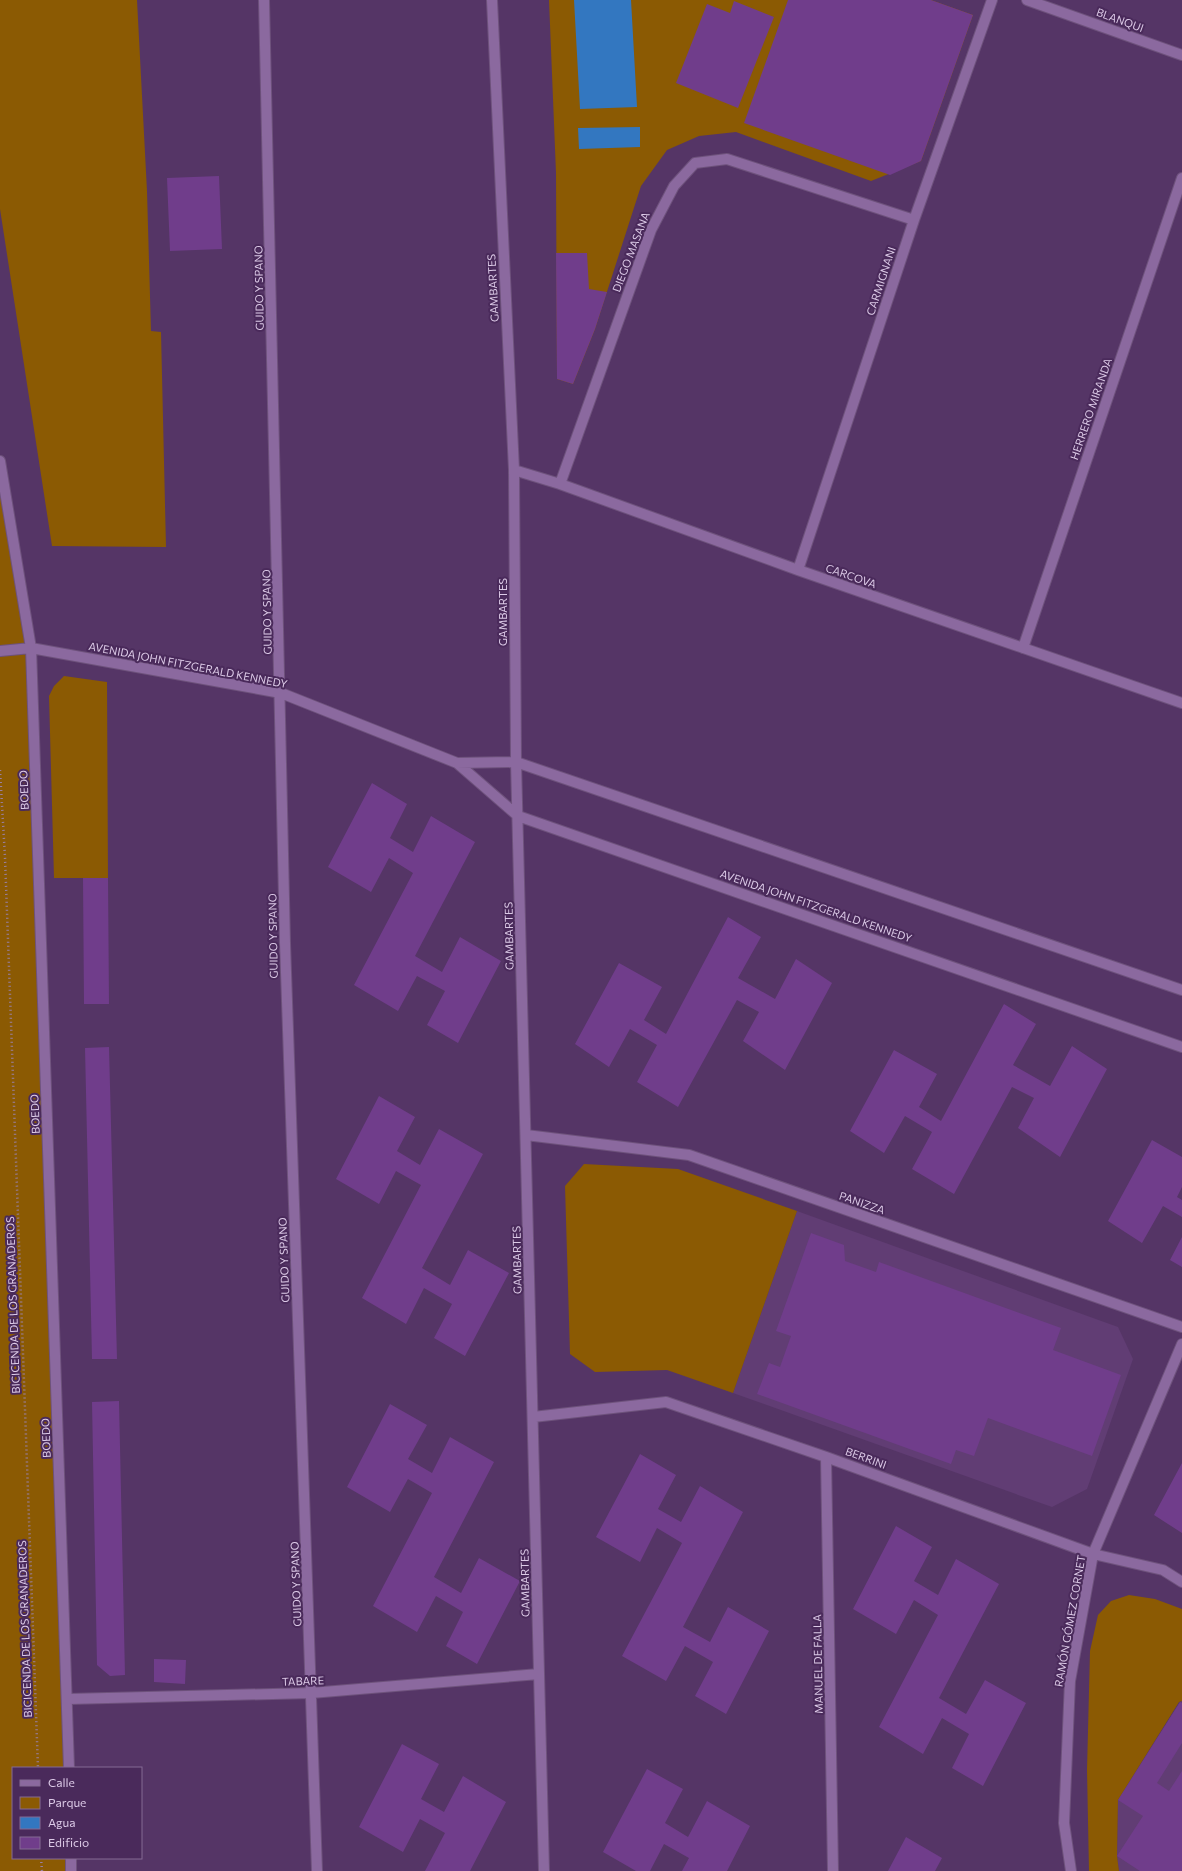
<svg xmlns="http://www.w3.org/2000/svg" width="1182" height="1871" font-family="Commissioner,sans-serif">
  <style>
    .built { fill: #613d74 }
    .green { fill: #8b5a03 }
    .water { fill: #3377c0 }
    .building { fill: #703d8b }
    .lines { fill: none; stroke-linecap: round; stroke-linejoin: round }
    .minor-casing { stroke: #6e527c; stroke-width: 12 }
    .path { stroke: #9980a7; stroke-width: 2.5; stroke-dasharray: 1 3; stroke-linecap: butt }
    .minor { stroke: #8b699f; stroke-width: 10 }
    .labels { text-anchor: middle; stroke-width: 4; stroke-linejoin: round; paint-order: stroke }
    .street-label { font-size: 11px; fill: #dccae7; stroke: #4a2a5b }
  </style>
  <rect width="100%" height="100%" fill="#553566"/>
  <path class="built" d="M797,1211L1118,1327L1133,1359L1087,1489L1052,1507L733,1393Z
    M1182,1701V1871H1119L1117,1856L1118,1800L1180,1702Z"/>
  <path class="green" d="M0,0H137L147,191L151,331L161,332L166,547L52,546L0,209Z
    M549,0H931L973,15L921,161L871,181L736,132L699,136L667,150L641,186L595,329L573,384L557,379L556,173Z
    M0,461L31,648L69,1768H13V1858H71V1871H0Z
    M64,676L107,682L108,878H54L49,696L54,686Z
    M584,1164L678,1169L797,1211L733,1393L667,1370L595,1372L570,1354L565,1186Z
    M1129,1595L1155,1599L1182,1609V1701L1179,1702L1118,1800L1117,1856L1119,1871H1089L1087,1770L1090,1651L1098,1615L1111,1601Z"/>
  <path class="water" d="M574,0H631L637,107L580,109Z
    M640,127V147L579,149L578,128Z"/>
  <path class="building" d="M788,0H931L973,15L921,161L890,175L744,123Z
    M734,1L774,17L738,108L676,83L707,4L730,13Z
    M219,176L222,249L170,251L167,178Z
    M556,253H587L589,289L607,292L595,329L573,384L557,379Z
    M372,783L407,804L390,838L413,852L431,816L475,842L415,956L442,972L460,937L501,961L458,1043L427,1025L445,991L417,976L398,1011L354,985L413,873L389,858L371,892L328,867Z
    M83,878H108L109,1004H84Z
    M728,917L761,937L738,978L775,999L796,959L832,983L785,1070L743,1041L759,1012L737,1000L678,1107L637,1082L657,1045L630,1029L609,1067L575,1044L619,963L662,987L644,1020L666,1034Z
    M1004,1004L1036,1024L1013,1065L1050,1086L1072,1046L1107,1069L1060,1157L1018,1128L1034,1098L1012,1087L954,1194L912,1169L932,1132L905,1116L884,1153L850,1131L894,1050L937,1074L919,1107L941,1121Z
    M109,1047L117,1359H92L85,1048Z
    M379,1096L415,1117L397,1151L420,1165L439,1129L483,1154L422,1268L450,1285L468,1250L509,1273L465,1356L434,1338L452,1304L424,1288L406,1324L362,1298L421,1185L396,1171L379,1204L336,1179Z
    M1152,1140L1182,1157V1187L1177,1197L1182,1200V1217L1163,1206L1142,1243L1108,1221Z
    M811,1233L844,1245L845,1261L876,1272L879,1262L1061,1328L1053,1350L1121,1375L1092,1456L988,1418L974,1456L956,1450L951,1464L757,1394L769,1363L780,1367L791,1336L776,1331Z
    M1182,1237V1267L1170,1260Z
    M119,1401L125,1675L110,1676L97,1665L92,1402Z
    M390,1404L427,1425L408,1459L432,1473L450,1437L494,1462L434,1577L461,1593L479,1558L520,1581L477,1664L446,1646L463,1612L436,1596L417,1632L373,1606L432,1493L408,1479L390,1512L347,1487Z
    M640,1454L676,1475L658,1509L681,1522L700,1486L743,1512L683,1627L710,1642L728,1607L769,1631L726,1714L695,1696L713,1662L685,1646L666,1681L622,1656L682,1543L657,1528L640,1562L596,1537Z
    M1182,1463V1533L1154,1515Z
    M896,1526L932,1547L914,1581L938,1595L956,1559L999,1584L939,1698L966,1714L985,1680L1026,1703L983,1786L952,1768L969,1734L942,1718L923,1754L879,1727L938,1615L914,1600L896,1634L853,1609Z
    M154,1659L186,1660L185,1684L154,1682Z
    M1180,1702L1182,1703V1743L1157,1783L1169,1791L1182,1771V1871H1140L1117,1856L1143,1816L1118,1800Z
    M402,1744L439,1764L421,1799L444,1812L463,1776L506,1802L470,1871H425L445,1833L420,1819L403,1852L359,1827Z
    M647,1769L683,1789L665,1823L688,1837L707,1801L750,1826L727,1871H682L689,1858L664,1844L650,1871H636L603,1852Z
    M906,1837L942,1858L935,1871H888Z"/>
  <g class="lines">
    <defs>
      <path id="minor" d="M264,0L285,943L317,1871
        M492,0L514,470L516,762L544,1871
        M1027,0L1182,55
        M0,461L31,648L69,1768
        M514,470L560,484L798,570L1182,703
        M560,484L651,230L674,186L695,163L727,159L914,220
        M798,570L914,220L992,0
        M1023,648L1182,178
        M0,651L31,648L281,693L457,763L518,816L1182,1047
        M457,763L516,762L1182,990
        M526,1135L689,1155L1182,1327
        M533,1417L666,1402L826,1457L1093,1554L1163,1570L1182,1582
        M826,1457L833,1871
        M68,1699L311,1693L539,1674
        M71,1858V1871
        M1071,1871L1064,1823L1070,1681L1093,1554L1182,1344"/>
    </defs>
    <use href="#minor" class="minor-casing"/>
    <path class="path" d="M0,770L5,857L38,1768
      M41,1858L42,1871"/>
    <use href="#minor" class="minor"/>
  </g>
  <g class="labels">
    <g class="street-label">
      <text transform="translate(1120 20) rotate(20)" y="4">BLANQUI</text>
      <text transform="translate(631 252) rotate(-69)" y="4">DIEGO MASANA</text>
      <text transform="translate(881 281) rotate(-72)" y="4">CARMIGNANI</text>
      <text transform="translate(259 288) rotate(-91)" y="4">GUIDO Y SPANO</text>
      <text transform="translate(493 288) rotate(-93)" y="4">GAMBARTES</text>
      <text transform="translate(1091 409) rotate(-71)" y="4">HERRERO MIRANDA</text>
      <text transform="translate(851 576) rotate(19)" y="4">CARCOVA</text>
      <text transform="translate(267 612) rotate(-91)" y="4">GUIDO Y SPANO</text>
      <text transform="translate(503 612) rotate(-90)" y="4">GAMBARTES</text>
      <text transform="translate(188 665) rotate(11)" y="4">AVENIDA JOHN FITZGERALD KENNEDY</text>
      <text transform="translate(24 790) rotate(-92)" y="4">BOEDO</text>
      <text transform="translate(816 906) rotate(19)" y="4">AVENIDA JOHN FITZGERALD KENNEDY</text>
      <text transform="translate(273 936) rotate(-91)" y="4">GUIDO Y SPANO</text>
      <text transform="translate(509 936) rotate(-91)" y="4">GAMBARTES</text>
      <text transform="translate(35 1114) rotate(-92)" y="4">BOEDO</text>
      <text transform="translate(862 1203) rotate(19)" y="4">PANIZZA</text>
      <text transform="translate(284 1260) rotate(-92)" y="4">GUIDO Y SPANO</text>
      <text transform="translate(517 1260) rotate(-91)" y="4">GAMBARTES</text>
      <text transform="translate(13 1305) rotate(-92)" y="4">BICICENDA DE LOS GRANADEROS</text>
      <text transform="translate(46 1438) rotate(-92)" y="4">BOEDO</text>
      <text transform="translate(866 1458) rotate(20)" y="4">BERRINI</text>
      <text transform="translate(525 1583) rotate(-91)" y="4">GAMBARTES</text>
      <text transform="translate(296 1584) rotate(-92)" y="4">GUIDO Y SPANO</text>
      <text transform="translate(1070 1621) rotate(-80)" y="4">RAMÓN GÓMEZ CORNET</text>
      <text transform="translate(25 1629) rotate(-92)" y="4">BICICENDA DE LOS GRANADEROS</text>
      <text transform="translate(818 1664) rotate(-91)" y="4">MANUEL DE FALLA</text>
      <text transform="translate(303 1681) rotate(-2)" y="4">TABARE</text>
    </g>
  </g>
  <rect x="12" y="1767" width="130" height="92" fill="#4a2a5b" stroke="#846a93"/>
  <rect x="20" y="1780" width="20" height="6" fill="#8b699f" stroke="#846a93"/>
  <text x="48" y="1787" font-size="12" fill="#dccae7">Calle</text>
  <rect x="20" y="1797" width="20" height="12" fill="#8b5a03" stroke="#846a93"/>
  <text x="48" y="1807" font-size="12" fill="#dccae7">Parque</text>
  <rect x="20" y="1817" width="20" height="12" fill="#3377c0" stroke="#846a93"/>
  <text x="48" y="1827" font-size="12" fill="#dccae7">Agua</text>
  <rect x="20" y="1837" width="20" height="12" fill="#703d8b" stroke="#846a93"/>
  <text x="48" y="1847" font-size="12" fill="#dccae7">Edificio</text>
</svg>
